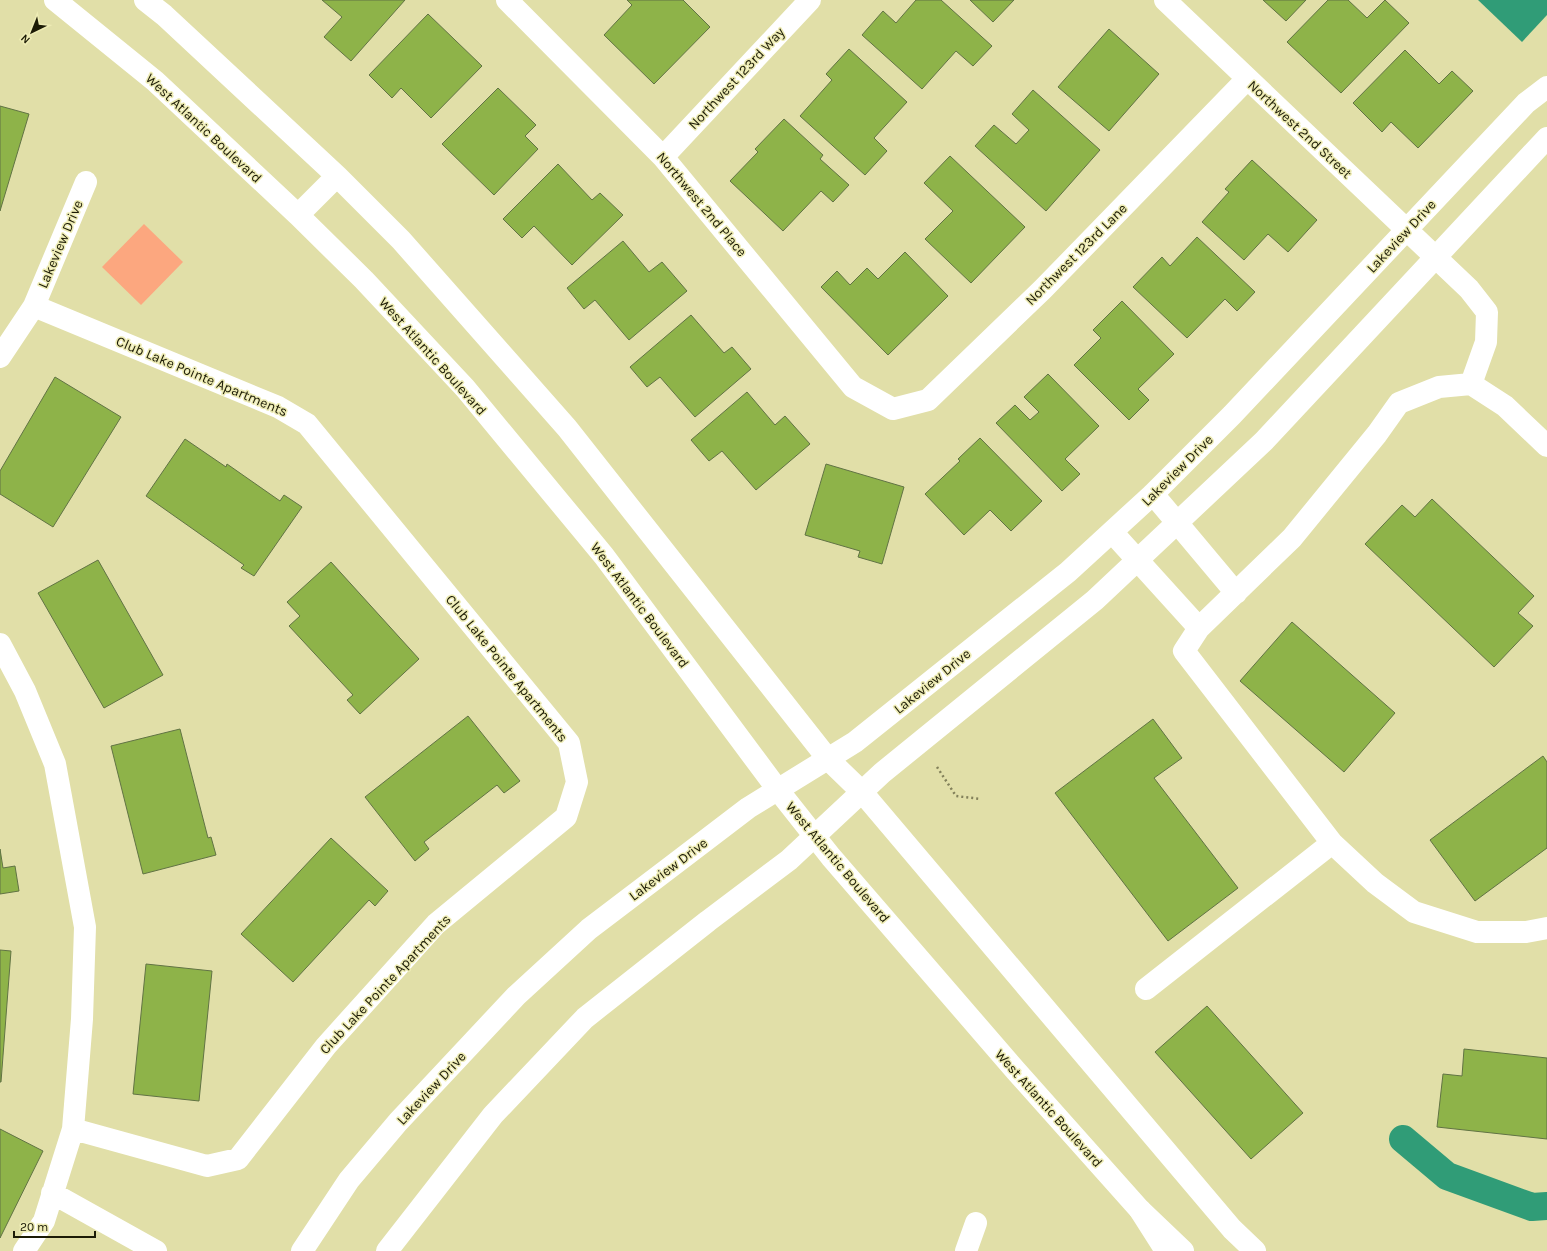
<svg xmlns="http://www.w3.org/2000/svg" width="1547" height="1251" font-family="Karla,sans-serif">
  <style>
    .green { fill: #fca77f }
    .water { fill: #309c77 }
    .lines { fill: none; stroke-linecap: round; stroke-linejoin: round }
    .canal { stroke: #309c77; stroke-width: 28 }
    .building { fill: #8eb349; stroke: #617344 }
    .path { stroke: #82805a; stroke-width: 2.5; stroke-dasharray: 2 3; stroke-linecap: butt }
    .minor { stroke: #fff; stroke-width: 22 }
    .major { stroke: #fff; stroke-width: 22 }
    .highway { stroke: #fff; stroke-width: 22 }
    .labels { text-anchor: middle; stroke-width: 3; stroke-linejoin: round; paint-order: stroke }
    .street-label { font-size: 14px; fill: #1c1b06; stroke: #eeecb5 }
  </style>
  <rect width="100%" height="100%" fill="#e1dfa8"/>
  <path class="green" d="M144,224L183,262L141,305L102,267Z"/>
  <path class="water" d="M1478,0H1547V15L1522,42Z"/>
  <g class="lines">
    <path class="canal" d="M1403,1139L1447,1176L1532,1207L1547,1206"/>
  </g>
  <path class="building" d="M322,0H405L351,61L324,37L342,17Z
    M627,0H683L710,27L654,84L604,35L632,5Z
    M916,0H941L992,46L973,66L956,51L922,89L862,35L883,11L896,23Z
    M970,0H1014L993,22Z
    M1263,0H1306L1286,21Z
    M1328,0H1348L1367,18L1385,0L1409,23L1341,93L1287,42Z
    M428,14L482,66L431,118L401,88L392,98L369,75Z
    M1109,29L1159,74L1109,131L1058,87Z
    M849,49L907,102L874,138L887,151L865,175L800,116L832,80L826,74Z
    M1405,50L1439,84L1452,71L1473,91L1418,148L1391,122L1382,132L1353,103Z
    M498,88L536,125L525,136L538,149L494,195L442,144Z
    M1033,90L1100,150L1046,211L975,146L994,125L1016,144L1029,130L1012,114Z
    M0,106L29,114L0,211Z
    M784,119L823,155L820,159L849,185L833,202L821,191L783,231L730,181L758,152L755,149Z
    M950,156L1025,227L971,283L925,239L953,211L924,183Z
    M1252,160L1317,220L1288,252L1268,234L1244,260L1202,222L1229,192L1225,189Z
    M558,164L592,200L600,193L623,215L572,265L534,226L522,238L503,219Z
    M1197,237L1255,292L1237,311L1225,299L1187,338L1133,287L1162,257L1170,266Z
    M623,241L649,272L662,262L687,291L629,340L595,300L584,309L567,288Z
    M905,252L948,296L888,355L821,287L837,271L850,285L867,268L878,279Z
    M1122,301L1174,354L1138,389L1149,400L1129,420L1074,365L1101,338L1093,330Z
    M691,315L724,353L732,347L751,369L695,417L660,377L647,387L630,367Z
    M1048,374L1099,426L1065,459L1080,474L1062,491L996,423L1015,405L1030,420L1039,412L1024,397Z
    M55,377L121,417L53,527L0,494V471Z
    M747,392L775,425L785,416L810,444L756,490L722,451L709,461L691,440Z
    M980,438L1042,501L1011,531L990,510L964,535L925,494L960,461L958,459Z
    M185,439L226,467L227,464L280,501L284,495L302,507L254,576L241,568L244,565L146,496Z
    M826,464L904,487L882,564L858,557L860,551L805,535Z
    M1432,499L1534,596L1518,613L1533,626L1494,667L1365,544L1402,505L1415,517Z
    M98,560L163,675L104,708L38,593Z
    M331,562L419,659L360,714L347,700L353,695L289,626L300,616L287,602Z
    M1292,622L1395,713L1344,772L1240,681Z
    M468,716L520,781L504,793L497,785L424,842L429,849L415,861L365,797Z
    M1153,719L1182,758L1154,778L1238,888L1168,941L1055,793Z
    M180,729L208,838L211,837L216,855L143,874L111,746Z
    M1543,756L1547,762V848L1475,901L1430,840Z
    M331,838L388,891L375,906L369,900L293,982L241,934Z
    M0,849L3,868L15,866L19,891L0,894Z
    M0,950L11,951L1,1082H0Z
    M146,964L212,971L199,1101L133,1094Z
    M1207,1006L1303,1113L1251,1159L1155,1052Z
    M1464,1049L1547,1058V1139L1437,1127L1443,1074L1462,1076Z
    M0,1129L43,1151L0,1238Z"/>
  <g class="lines">
    <path class="path" d="M937,767L956,796L981,799"/>
    <path class="minor" d="M507,0L663,157L853,387L893,409L928,400L1043,289L1247,79
      M1165,0L1469,289L1487,312L1486,342L1471,384
      M663,157L810,0
      M34,306L86,182
      M0,357L34,306L278,407L307,424L569,743L577,782L566,817L436,924L326,1046L238,1159L207,1166L73,1129
      M1547,446L1505,406L1471,384L1439,387L1399,403L1377,434L1292,538L1199,628L1184,651L1332,843L1375,883L1414,912L1477,932H1526L1547,928
      M1153,494L1236,593
      M1112,532L1199,628
      M0,644L25,691L55,764L85,927L82,1019L73,1129L44,1221L24,1251
      M1146,989L1332,843
      M52,1193L156,1251
      M302,1251L349,1180L398,1122L516,996L589,929L668,869L748,808L855,742L1068,572L1153,494L1232,415L1526,103L1547,87
      M387,1251L493,1115L585,1018L708,921L789,860L882,773L1095,600L1264,441L1547,138
      M966,1251L976,1223"/>
    <path class="major" d="M55,0L155,81L298,215L364,280L465,388L604,556L778,790L831,857L1016,1071L1140,1210L1183,1251
      M145,0L164,15L337,176L401,240L567,428L828,759L862,792L1232,1229L1255,1251
      M298,215L337,176"/>
    <path class="highway" d="M1140,1210L1166,1251"/>
  </g>
  <g class="labels">
    <g class="street-label">
      <text transform="translate(736 78) rotate(-47)" y="5">Northwest 123rd Way</text>
      <text transform="translate(204 128) rotate(43)" y="5">West Atlantic Boulevard</text>
      <text transform="translate(1300 129) rotate(43)" y="5">Northwest 2nd Street</text>
      <text transform="translate(702 204) rotate(50)" y="5">Northwest 2nd Place</text>
      <text transform="translate(1401 236) rotate(-47)" y="5">Lakeview Drive</text>
      <text transform="translate(60 244) rotate(-67)" y="5">Lakeview Drive</text>
      <text transform="translate(1076 254) rotate(-45)" y="5">Northwest 123rd Lane</text>
      <text transform="translate(433 356) rotate(48)" y="5">West Atlantic Boulevard</text>
      <text transform="translate(202 376) rotate(23)" y="5">Club Lake Pointe Apartments</text>
      <text transform="translate(1177 470) rotate(-45)" y="5">Lakeview Drive</text>
      <text transform="translate(640 605) rotate(53)" y="5">West Atlantic Boulevard</text>
      <text transform="translate(507 668) rotate(51)" y="5">Club Lake Pointe Apartments</text>
      <text transform="translate(932 681) rotate(-39)" y="5">Lakeview Drive</text>
      <text transform="translate(838 862) rotate(50)" y="5">West Atlantic Boulevard</text>
      <text transform="translate(668 869) rotate(-37)" y="5">Lakeview Drive</text>
      <text transform="translate(385 984) rotate(-47)" y="5">Club Lake Pointe Apartments</text>
      <text transform="translate(431 1088) rotate(-47)" y="5">Lakeview Drive</text>
      <text transform="translate(1049 1108) rotate(48)" y="5">West Atlantic Boulevard</text>
    </g>
  </g>
  <g transform="translate(32 32) rotate(223)" stroke="#eeecb5" stroke-width="3" paint-order="stroke">
  <path d="M0-3L7 15L0 10L-7 15Z" fill="#1c1b06"/>
  <text y="-6" font-size="11" font-weight="bold" text-anchor="middle" fill="#1c1b06">N</text>
  </g>
  <path d="M14 1231v6h81v-6" fill="none" stroke="#1c1b06" stroke-width="2"/>
  <text x="20" y="1231" font-size="12" fill="#1c1b06" stroke="#eeecb5" stroke-width="3" paint-order="stroke">20 m</text>
</svg>
